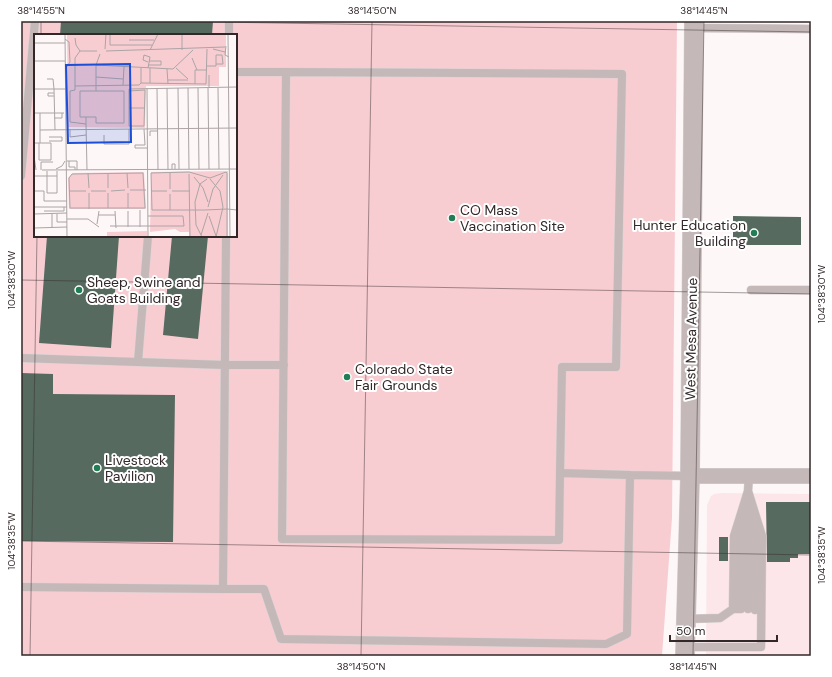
<svg xmlns="http://www.w3.org/2000/svg" width="832" height="677" font-family="'DM Sans',sans-serif">
  <style>
    .built { fill: #fce6e9 }
    .green { fill: #f8cdd2; fill-rule: evenodd }
    .building { fill: #566a5f }
    .lines { fill: none; stroke-linecap: round; stroke-linejoin: round }
    .service-casing { stroke: #d8d2d3; stroke-width: 9 }
    .minor-casing { stroke: #d8d2d3; stroke-width: 16 }
    .tertiary-casing { stroke: #d8d2d3; stroke-width: 20 }
    .service { stroke: #c4b8b9; stroke-width: 8 }
    .minor { stroke: #c4b8b9; stroke-width: 15 }
    .tertiary { stroke: #c4b8b9; stroke-width: 19 }
    .ticks { fill: none; stroke: #322829; stroke-width: 1; stroke-opacity: 0.45 }
    .poi-dot { fill: #217e54; stroke: #fff; stroke-width: 1.5 }
    .labels { text-anchor: middle; stroke-width: 4; stroke-linejoin: round; paint-order: stroke }
    .poi-label { font-size: 14px; fill: #322829; stroke: #fff; text-anchor: start }
    .street-label { font-size: 14px; fill: #322829; stroke: #fff }
    .inset-road { fill: none; stroke: #aca4a5; stroke-width: 1 }
    .view { fill: #1d4ed8; fill-opacity: 0.15; stroke: #1d4ed8; stroke-width: 2 }
    .inset-edge { fill: none; stroke: #322829; stroke-width: 2 }
    .neatline { fill: none; stroke: #322829; stroke-width: 1.5 }
    .ticks-label { font-size: 10px; text-anchor: middle; fill: #322829 }
  </style>
  <rect width="100%" height="100%" fill="#fdf7f8"/>
  <path class="built" d="M722,493L811,494V656H706L707,505L711,496L714,494Z"/>
  <path class="green" d="M21,21H677L672,518L662,656H21ZM35,35H236V236H35Z"/>
  <path class="building" d="M61,21H213L212,35H60Z
    M733,216L801,217V245H733Z
    M47,236H119L111,348L39,343Z
    M172,236H208L198,339L163,335Z
    M21,373L53,374V394L175,395L173,542L21,541Z
    M766,502H811V554H798V558H790V562H767Z
    M719,537H728V561H719Z"/>
  <g class="lines">
    <defs>
      <path id="service" d="M694,28L811,29
        M229,35V21
        M236,72H286
        M21,176L35,21
        M751,290H811
        M21,358L225,365H284
        M138,362L148,236
        M560,473L562,367H616L622,74L286,72L282,539L559,540L560,473L630,475
        M752,518L755,536V610
        M21,587L223,589L226,236
        M223,589H264L281,639L606,644L627,634L630,475L690,476
        M733,609L734,536L748,491
        M741,609L742,536L745,516
        M748,609V500
        M686,619L720,618L733,609H739
        M685,647H761L762,536L748,491L749,475"/>
      <path id="minor" d="M690,476H811"/>
      <path id="tertiary" d="M685,656L690,476L694,21"/>
    </defs>
    <use href="#service" class="service-casing"/>
    <use href="#minor" class="minor-casing"/>
    <use href="#tertiary" class="tertiary-casing"/>
    <use href="#service" class="service"/>
    <use href="#minor" class="minor"/>
    <use href="#tertiary" class="tertiary"/>
  </g>
  <path class="ticks" d="M157,21L811,32M41,35V21M21,280L811,294M21,541L811,555M30,656L37,236M361,656L372,21M693,656L704,21"/>
  <g class="poi-dot">
    <circle cx="452" cy="218" r="4"/>
    <circle cx="754" cy="233" r="4"/>
    <circle cx="79" cy="290" r="4"/>
    <circle cx="347" cy="377" r="4"/>
    <circle cx="97" cy="468" r="4"/>
  </g>
  <g class="labels">
    <g class="poi-label">
      <text x="460" y="215">CO Mass<tspan x="460" dy="16">Vaccination Site</tspan></text>
      <text x="746" y="230" text-anchor="end">Hunter Education<tspan x="746" dy="16">Building</tspan></text>
      <text x="87" y="287">Sheep, Swine and<tspan x="87" dy="16">Goats Building</tspan></text>
      <text x="355" y="374">Colorado State<tspan x="355" dy="16">Fair Grounds</tspan></text>
      <text x="105" y="465">Livestock<tspan x="105" dy="16">Pavilion</tspan></text>
    </g>
    <g class="street-label">
      <text transform="translate(691 339) rotate(-89)" y="5">West Mesa Avenue</text>
    </g>
  </g>
  <g transform="translate(34 34)">
    <rect width="203" height="203" fill="#fdf7f8"/>
    <path d="M33,0H192V33H185V52H112L111,94L34,93ZM194,137V203H155V198H146L141,195L116,198L117,138ZM110,138L112,175H35L34,144L39,139ZM113,197V203H73V198Z" fill="#f8cdd2"/>
    <path class="inset-road" d="M31,0L33,203M76,0V11H118M194,0L196,203M41,4L42,11L46,17M31,5L35,8L36,28L32,34M95,6H120M0,9H31M192,12L191,21L195,23M71,15L72,0M179,15L191,18M116,16L124,0M148,16V0M46,17L41,24V52L105,51L107,49L172,50L173,15M46,17H63M72,17L191,13M158,24L163,36M0,27H31M62,31L139,35L159,16M114,31H127V27H115M173,32H182V21H188L189,30H182M114,34L116,23L110,21L109,26L114,28M142,34L154,45M133,35L134,50M0,39V67M175,41V54M62,43L89,45M13,45H19L20,55M134,46H154M107,49V34M116,49V34M161,50V36H173M89,51L90,33M41,52V56L36,57V88L52,90L53,136M113,54L114,203M123,54L124,136M133,54L134,136M144,54L145,135M154,54L155,135M164,54L165,135M174,54L175,135M184,54L185,135M0,55H32M20,55L21,96M62,57V31L66,20M95,57L111,56L110,92H95V55L203,53M20,59H14V62H20M95,74H111M0,79H30M6,79V109M20,84H28V79M52,90V83H46V57H90V89H62V83H52M36,95V103L52,101M110,95L111,111H101V114H114M6,96L203,94M70,101V110H95V95M116,102V97H124M15,103H28V107H15M0,109H17V126H5V109M0,122L2,136M33,127H43V136M35,127V133H41V136M22,135L28,132L31,127M138,135V130H141V135M7,136V128H19M8,136L203,135M13,137V159H23V137M54,139L55,154M74,139V154M93,139L94,154M109,139L111,174H36L35,144L38,140ZM136,139V155M155,140L156,203M0,142H23M160,143L169,154L174,168M176,145L186,157L189,173L182,203M96,156H112M0,157H10V167H33M35,157H52M57,157H72M77,157L91,156M117,157H133M138,157H156M55,159V175M74,159V174M94,159V174M136,160V176M0,173H33M174,173L179,155L189,141M106,176V193M10,177H30V173M81,177L82,194M94,177V193M0,180L33,179M18,180V194M23,180V188H33M65,181H81M175,182L182,202M33,185H54L65,193M63,190L65,177M76,192H150L149,182H114M0,194L33,193M167,201L174,179M168,203L162,191L161,168L166,150L173,145M193,203V139L192,138L176,144L155,138L117,139L118,176H171L193,175L203,176"/>
    <path class="view" d="M96,30L97,108L34,109L32,31Z"/>
    <rect width="203" height="203" class="inset-edge"/>
  </g>
  <rect width="832" height="677" fill="none" stroke="#ffffff" stroke-width="44"/>
  <path d="M670 635v6h107v-6" fill="none" stroke="#322829" stroke-width="2"/>
  <text x="676" y="635" font-size="12" fill="#322829" stroke="#ffffff" stroke-width="3" paint-order="stroke">50 m</text>
  <rect x="22" y="22" width="788" height="633" class="neatline"/>
  <g class="ticks-label">
    <text x="41" y="14">38°14'55"N</text>
    <text x="372" y="14">38°14'50"N</text>
    <text x="704" y="14">38°14'45"N</text>
    <text transform="translate(11 280) rotate(-90)" y="4">104°38'30"W</text>
    <text transform="translate(821 294) rotate(-90)" y="4">104°38'30"W</text>
    <text transform="translate(11 541) rotate(-90)" y="4">104°38'35"W</text>
    <text transform="translate(821 555) rotate(-90)" y="4">104°38'35"W</text>
    <text x="361" y="670">38°14'50"N</text>
    <text x="693" y="670">38°14'45"N</text>
  </g>
</svg>
